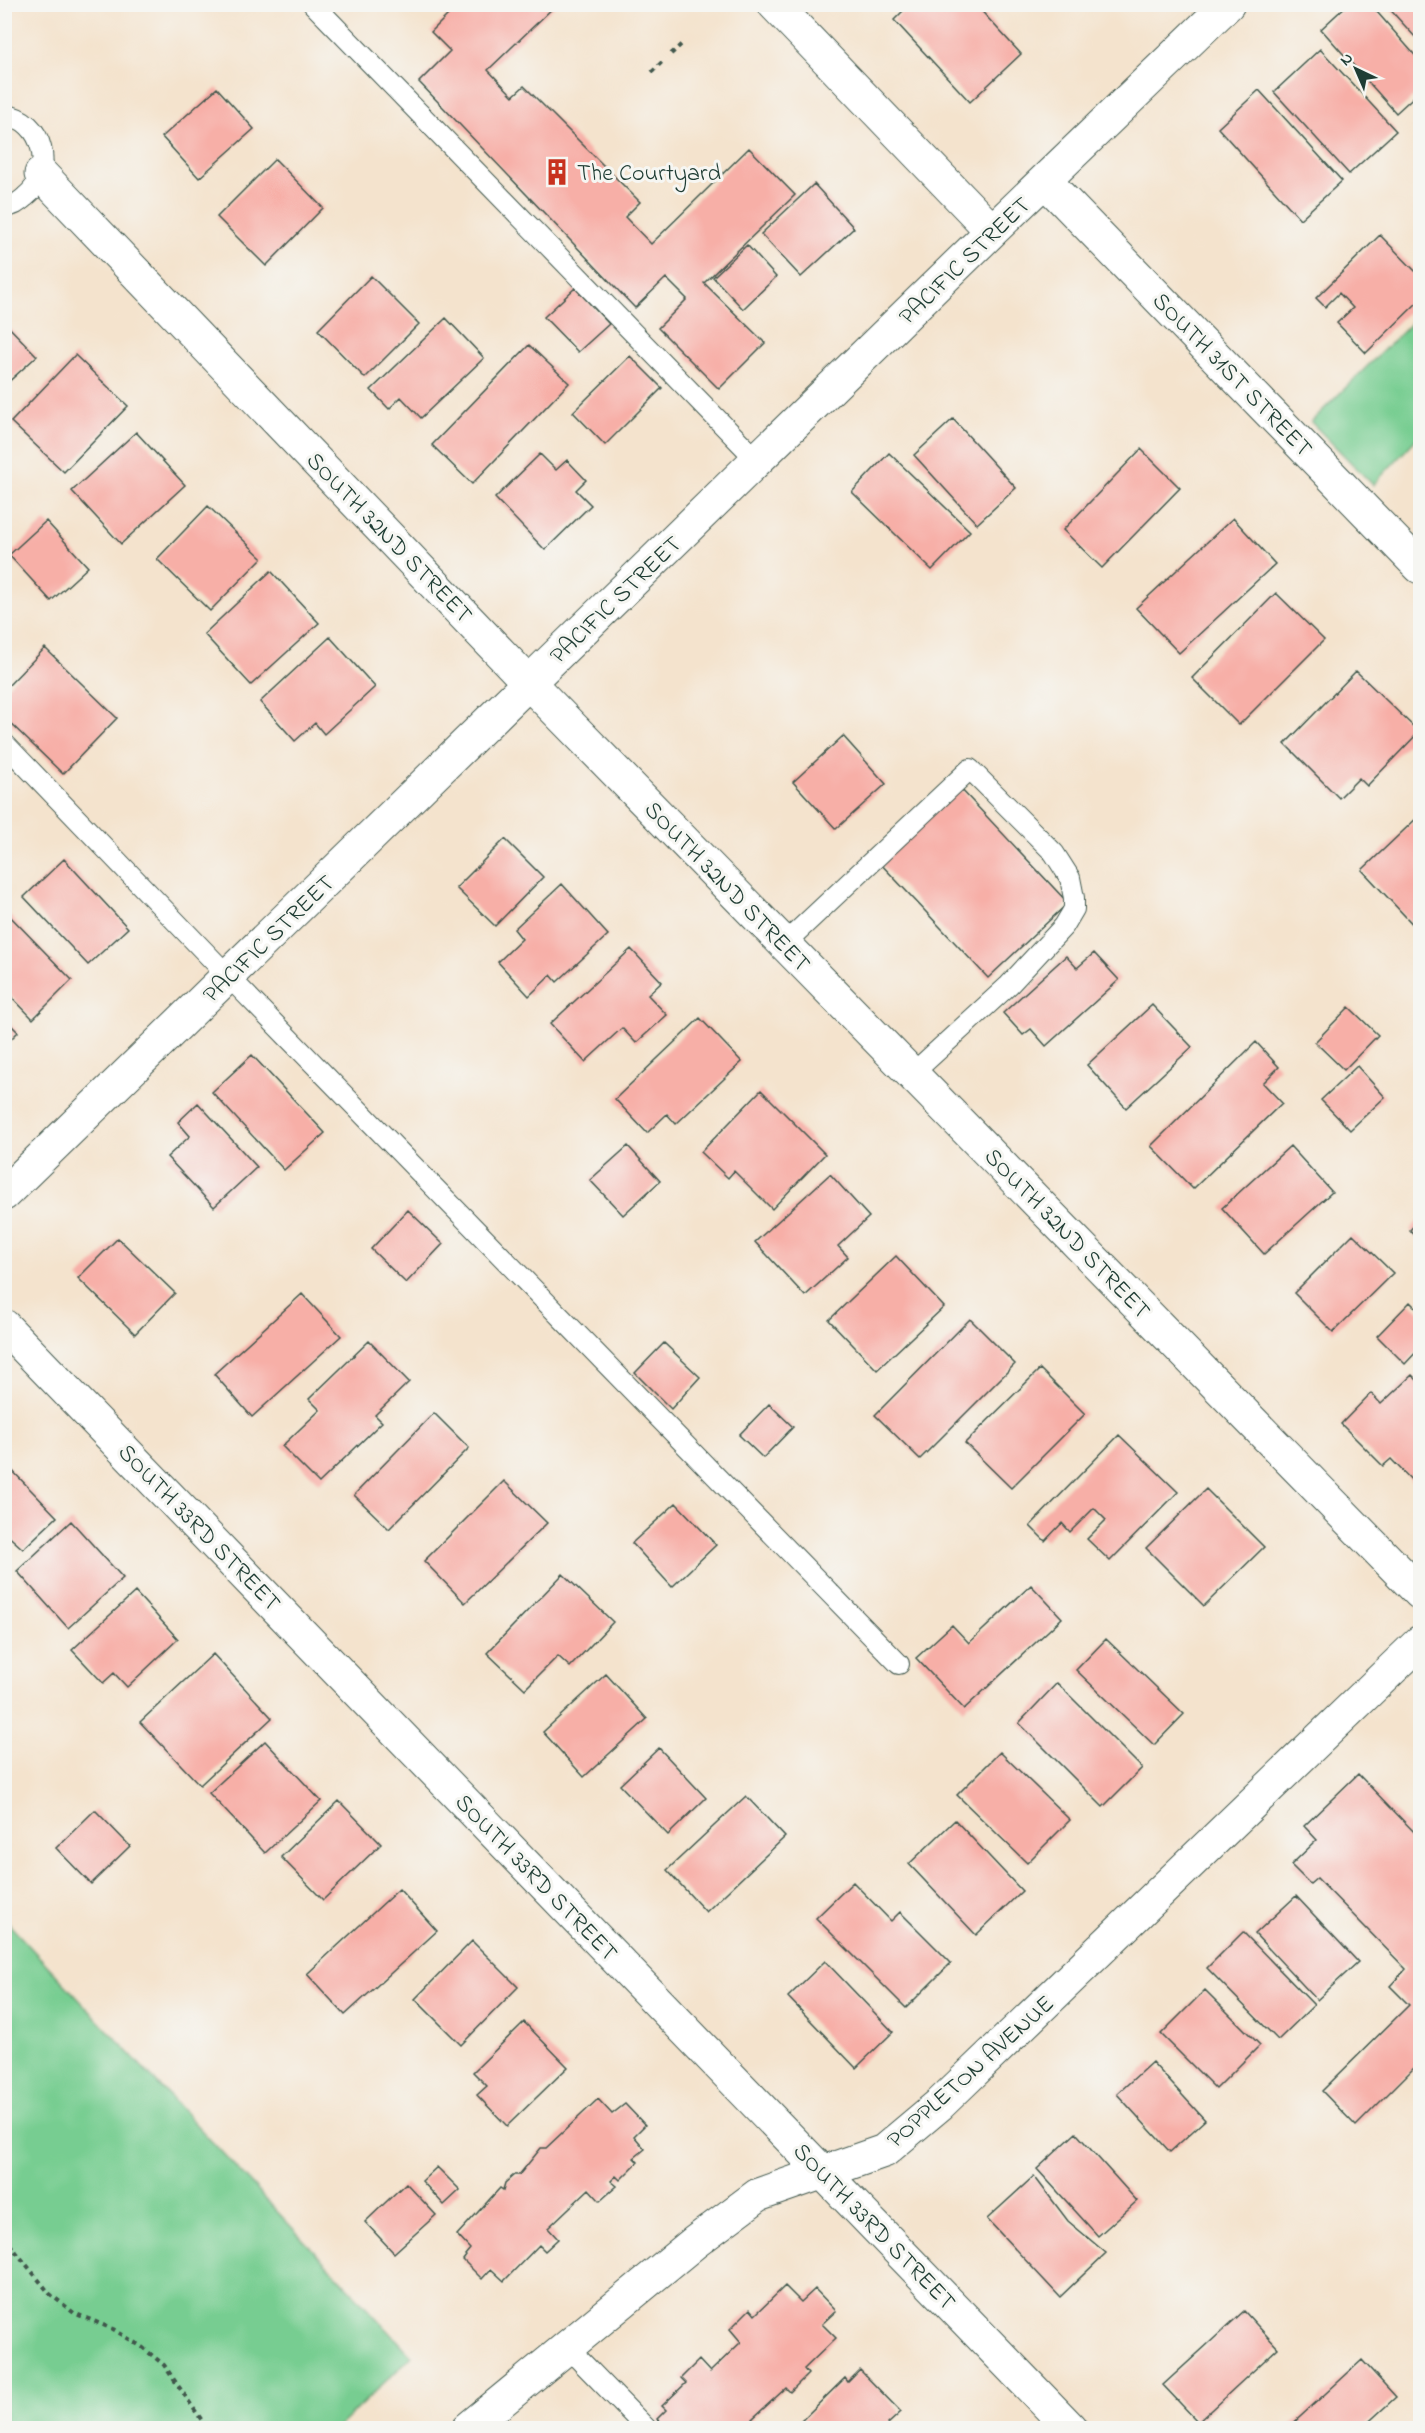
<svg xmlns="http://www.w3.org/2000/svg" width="1425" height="2433" font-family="'Indie Flower',sans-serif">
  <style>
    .green { fill: #77cd91; stroke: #4b8562; stroke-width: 1.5 }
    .building { fill: #f7afa7 }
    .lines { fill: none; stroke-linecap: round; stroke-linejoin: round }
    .lane-casing { stroke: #3f564b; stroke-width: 22 }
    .street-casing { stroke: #3f564b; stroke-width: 35 }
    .path { stroke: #3f564b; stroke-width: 4; stroke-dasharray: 4.5 4.5; stroke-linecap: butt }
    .lane { stroke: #fff; stroke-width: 20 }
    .street { stroke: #fff; stroke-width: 33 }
    .labels { text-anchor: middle; stroke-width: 6; stroke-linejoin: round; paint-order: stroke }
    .poi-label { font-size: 24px; fill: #1f3d34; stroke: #f6f6f2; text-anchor: start }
    .street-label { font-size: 24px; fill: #1f3d34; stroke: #f6f6f2 }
  </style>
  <rect width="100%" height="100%" fill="#f6f6f2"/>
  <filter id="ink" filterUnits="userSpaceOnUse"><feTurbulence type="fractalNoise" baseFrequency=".0167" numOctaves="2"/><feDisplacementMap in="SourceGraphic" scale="12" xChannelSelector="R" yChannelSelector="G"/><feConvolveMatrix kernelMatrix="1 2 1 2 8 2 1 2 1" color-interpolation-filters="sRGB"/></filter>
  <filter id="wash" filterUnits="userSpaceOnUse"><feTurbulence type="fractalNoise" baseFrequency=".008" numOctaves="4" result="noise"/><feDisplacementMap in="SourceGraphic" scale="24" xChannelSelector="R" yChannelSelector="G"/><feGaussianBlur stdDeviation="1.35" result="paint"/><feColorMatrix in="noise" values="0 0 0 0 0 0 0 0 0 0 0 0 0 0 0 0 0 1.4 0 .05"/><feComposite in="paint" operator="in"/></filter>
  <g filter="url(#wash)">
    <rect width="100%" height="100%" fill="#f4e3cd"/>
    <path class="green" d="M1420,314V435L1373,485L1311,422Z
      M4,1919L412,2356L337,2428H5Z"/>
    <g id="blocks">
      <path class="building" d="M459,4H557L488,70L513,96L524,86L640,202L625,217L651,244L749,148L795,195L704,283L765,343L719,389L658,328L687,299L666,278L635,308L419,82L450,51L431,32Z
        M910,4H975L1021,54L970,102L894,20Z
        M1348,4H1370L1420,61V91L1396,113L1321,29Z
        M1385,4H1420V34L1416,38Z
        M1320,49L1396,131L1349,174L1274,92Z
        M217,88L254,129L199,178L162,137Z
        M1259,90L1342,181L1300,219L1218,128Z
        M275,159L323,208L266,266L217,217Z
        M814,184L854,228L801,277L761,234Z
        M1380,235L1420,276V300L1366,353L1337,323L1353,308L1339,293L1325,307L1316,298Z
        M747,245L776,277L743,309L713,277Z
        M371,276L419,324L365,378L318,330Z
        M575,288L609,324L578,352L544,317Z
        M446,318L484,358L421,418L401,397L389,409L371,390Z
        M4,322L37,356L4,386Z
        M529,345L569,383L472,484L432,445Z
        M75,355L128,406L64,472L11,422Z
        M630,356L662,388L605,445L573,412Z
        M953,419L1016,488L977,524L914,455Z
        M136,432L185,485L121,544L72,491Z
        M1141,449L1180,488L1102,568L1063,530Z
        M889,453L970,531L932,570L852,492Z
        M540,454L556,470L567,460L586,480L576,490L591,505L545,550L495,498Z
        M208,506L262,558L210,611L157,559Z
        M1233,518L1275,564L1179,653L1136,608Z
        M46,521L88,567L51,601L9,555Z
        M271,571L319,623L251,685L204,634Z
        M1276,593L1324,640L1239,725L1192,678Z
        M330,637L375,687L324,734L315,723L295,741L260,702Z
        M45,648L117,718L63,774L4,717V690Z
        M1356,671L1419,732L1367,786L1359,778L1339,798L1285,744Z
        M843,736L886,784L836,829L793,782Z
        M959,787L1068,903L988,978L879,862Z
        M1420,815V932L1362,870Z
        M505,839L543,877L495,926L456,888Z
        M64,859L128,928L88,965L24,897Z
        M562,884L608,935L557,982L551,975L529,996L498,962L522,939L514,929Z
        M5,911L72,980L33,1019L5,990Z
        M631,949L662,982L648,995L667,1015L636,1043L622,1028L585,1062L550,1024Z
        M1094,953L1119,980L1046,1046L1031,1029L1023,1035L1003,1013L1066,956L1077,968Z
        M1152,1005L1192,1047L1126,1108L1087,1065Z
        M1349,1007L1378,1035L1344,1070L1315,1042Z
        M4,1018L18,1032L4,1046Z
        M700,1018L742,1062L676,1124L667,1114L647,1133L615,1099Z
        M1256,1042L1279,1067L1263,1083L1282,1103L1193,1189L1151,1146Z
        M252,1055L325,1133L284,1170L212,1092Z
        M1357,1066L1385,1097L1350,1130L1321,1100Z
        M761,1090L825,1154L772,1209L734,1171L728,1178L701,1152Z
        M198,1103L257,1167L214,1207L167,1157L190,1136L178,1122Z
        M628,1146L660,1181L623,1215L590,1180Z
        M1290,1146L1332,1192L1264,1254L1222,1208Z
        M830,1174L869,1217L838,1246L848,1257L805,1296L755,1242Z
        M408,1210L443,1244L406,1283L371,1249Z
        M1420,1219V1241L1410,1230Z
        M1353,1234L1393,1273L1333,1332L1294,1293Z
        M118,1238L175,1293L135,1334L78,1278Z
        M896,1256L944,1307L877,1370L829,1320Z
        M302,1294L341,1336L252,1417L214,1374Z
        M1410,1302L1420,1312V1348L1405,1364L1377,1336Z
        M970,1319L1015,1364L920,1459L875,1415Z
        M369,1341L409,1382L375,1415L382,1422L319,1483L282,1446L320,1410L309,1399Z
        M664,1343L700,1377L671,1409L635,1373Z
        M1040,1369L1085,1414L1011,1488L965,1443Z
        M1412,1375L1420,1383V1489L1391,1459L1383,1466L1341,1424L1371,1393L1381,1404Z
        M769,1404L793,1427L763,1458L739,1435Z
        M434,1413L469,1448L389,1529L354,1495Z
        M1119,1435L1178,1492L1110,1561L1087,1539L1106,1520L1094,1508L1070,1532L1062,1523L1045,1541L1030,1526Z
        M4,1462L57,1517L23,1549L4,1532Z
        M504,1481L547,1523L465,1603L424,1561Z
        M1206,1489L1264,1547L1204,1606L1146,1548Z
        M676,1503L716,1545L672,1587L632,1543Z
        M71,1521L123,1578L68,1628L17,1571Z
        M563,1574L613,1622L570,1667L558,1656L525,1689L487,1653Z
        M1031,1585L1062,1618L964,1709L916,1658L952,1625L969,1643Z
        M135,1592L178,1639L127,1687L114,1673L103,1683L72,1650Z
        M1106,1639L1184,1714L1154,1745L1076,1670Z
        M213,1654L272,1718L200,1785L140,1722Z
        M606,1674L647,1719L584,1777L543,1732Z
        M1057,1683L1142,1768L1103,1807L1019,1723Z
        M265,1741L321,1801L265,1853L209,1793Z
        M659,1748L706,1798L668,1835L620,1785Z
        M1000,1752L1070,1820L1027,1863L957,1795Z
        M1358,1774L1420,1838V2062L1356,2126L1322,2091L1409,2005L1390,1986L1406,1969L1317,1878L1310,1884L1291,1865L1317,1840L1304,1826Z
        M746,1796L785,1837L706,1912L667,1870Z
        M339,1801L381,1844L323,1900L281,1857Z
        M95,1810L130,1846L91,1884L56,1848Z
        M955,1820L1022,1891L976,1935L909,1864Z
        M853,1882L891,1921L900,1912L951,1963L906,2008L816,1918Z
        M399,1889L437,1931L345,2015L307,1974Z
        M1296,1896L1358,1962L1317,2000L1255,1934Z
        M1243,1932L1314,2005L1278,2040L1207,1968Z
        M472,1941L518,1987L461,2045L415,1999Z
        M825,1961L893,2032L856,2068L788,1997Z
        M1205,1990L1260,2045L1216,2089L1161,2034Z
        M524,2022L568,2067L507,2126L477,2095L487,2086L473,2072Z
        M1152,2062L1205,2120L1170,2152L1117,2094Z
        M598,2099L612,2114L625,2104L645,2125L634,2136L645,2149L634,2158L638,2162L620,2180L616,2176L611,2181L617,2186L600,2201L589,2189L548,2228L558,2239L545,2251L539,2245L504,2281L491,2269L482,2279L463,2260L466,2256L465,2255L470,2249L457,2235L500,2188L503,2190L505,2183L514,2175H519L541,2148H546Z
        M1076,2133L1137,2201L1098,2236L1037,2169Z
        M437,2167L460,2190L444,2205L422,2181Z
        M1034,2176L1068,2221L1106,2253L1060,2297L987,2219Z
        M406,2183L436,2215L394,2253L365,2222Z
        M785,2286L801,2302L815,2289L836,2311L822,2324L836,2338L804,2369L808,2374L790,2392L786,2388L752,2419L756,2422L750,2428H666L657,2419L666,2410L662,2406L686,2383L681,2378L699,2360L710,2372L741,2342L730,2329L750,2309L755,2315Z
        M1244,2311L1278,2348L1198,2422L1163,2385Z
        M1362,2360L1396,2397L1362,2428H1288Z
        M860,2370L901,2412L888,2424L890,2426L888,2428H794L845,2378L848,2382Z"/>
    </g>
  </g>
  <g filter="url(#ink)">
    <use href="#blocks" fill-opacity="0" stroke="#3f564b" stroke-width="1.5"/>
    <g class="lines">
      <defs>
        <path id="lane" d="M313,4L757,460
          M4,115C44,118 56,173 25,197C18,203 14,206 4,207
          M4,743L229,977L899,1664
          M784,944L970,769L1054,853L1070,878L1074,898V909L1064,926L1009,985L912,1074
          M567,2347L646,2428"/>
        <path id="street" d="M774,4L992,231
          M41,174L529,683L1420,1593
          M1045,181L1420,567
          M4,1194L992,231L1228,4
          M4,1326L1070,2428
          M469,2428L695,2242L758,2195L884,2151L940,2104L1420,1642"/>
      </defs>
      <use href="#lane" class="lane-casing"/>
      <use href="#street" class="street-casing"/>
      <path class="path" d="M671,54L684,42
        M652,72L663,61
        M4,2237L50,2294L74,2313L113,2329L142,2347L164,2365L207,2428"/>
      <use href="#lane" class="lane"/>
      <use href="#street" class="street"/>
    </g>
  </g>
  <defs>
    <symbol id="building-bare" viewBox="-9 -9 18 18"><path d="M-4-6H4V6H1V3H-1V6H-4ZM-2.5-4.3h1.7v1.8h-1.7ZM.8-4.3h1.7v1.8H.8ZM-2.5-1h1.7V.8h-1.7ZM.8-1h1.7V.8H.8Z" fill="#c8321e" stroke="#f6f6f2" stroke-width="2.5" paint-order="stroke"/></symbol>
  </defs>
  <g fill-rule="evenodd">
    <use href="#building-bare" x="538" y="153" width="38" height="38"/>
  </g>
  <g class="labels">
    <g class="poi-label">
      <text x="577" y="180">The Courtyard</text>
    </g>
    <g class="street-label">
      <text transform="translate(964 260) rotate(-44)" y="8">PACIFIC STREET</text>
      <text transform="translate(1233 374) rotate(46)" y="8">SOUTH 31ST STREET</text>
      <text transform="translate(390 537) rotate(46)" y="8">SOUTH 32ND STREET</text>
      <text transform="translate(615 599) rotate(-44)" y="8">PACIFIC STREET</text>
      <text transform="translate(728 886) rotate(46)" y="8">SOUTH 32ND STREET</text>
      <text transform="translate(268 938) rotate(-44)" y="8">PACIFIC STREET</text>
      <text transform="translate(1068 1233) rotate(46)" y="8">SOUTH 32ND STREET</text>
      <text transform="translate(200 1527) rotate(46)" y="8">SOUTH 33RD STREET</text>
      <text transform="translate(537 1877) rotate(46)" y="8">SOUTH 33RD STREET</text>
      <text transform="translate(970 2071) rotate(-42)" y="8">POPPLETON AVENUE</text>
      <text transform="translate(875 2226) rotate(46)" y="8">SOUTH 33RD STREET</text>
    </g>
  </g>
  <rect width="1425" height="2433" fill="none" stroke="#f6f6f2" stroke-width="24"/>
  <g transform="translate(1356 69) rotate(316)" stroke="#f6f6f2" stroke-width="4.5" paint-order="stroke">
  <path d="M0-4.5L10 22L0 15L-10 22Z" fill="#1f3d34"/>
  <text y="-9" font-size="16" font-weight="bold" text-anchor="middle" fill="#1f3d34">N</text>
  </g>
</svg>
